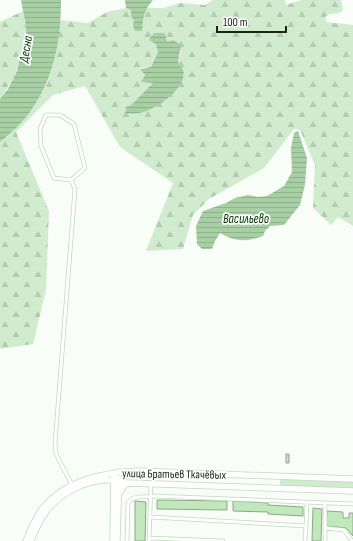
<svg xmlns="http://www.w3.org/2000/svg" width="353" height="541" font-family="'Sofia Sans Condensed',sans-serif">
  <style>
    .grass { fill: #d1ebce }
    .forest { fill: url(#forest-firs); fill-rule: evenodd }
    .water { fill: url(#water-rules) }
    .building { fill: #c1e8bc; stroke: #8ea68b }
    .lines { fill: none; stroke-linecap: round; stroke-linejoin: round }
    .service-casing { stroke: #c0d9bd; stroke-width: 4.5 }
    .minor-casing { stroke: #c0d9bd; stroke-width: 7 }
    .service { stroke: #fff; stroke-width: 3 }
    .minor { stroke: #fff; stroke-width: 5.5 }
    .labels { text-anchor: middle; stroke-width: 3.5; stroke-linejoin: round; paint-order: stroke }
    .street-label { font-size: 12px; fill: #1a2419; stroke: #fff }
    .water-label { font-size: 13px; font-style: italic; fill: #003500; stroke: #fff }
  </style>
  <defs>
    <pattern id="forest-firs" width="22" height="20" patternUnits="userSpaceOnUse"><rect width="22" height="20" fill="#d1ebce"/><path d="M5 1l3.5 6h-7zM16 11l3.5 6h-7z" fill="#b3c9b0"/></pattern>
    <pattern id="water-rules" width="6" height="5" patternUnits="userSpaceOnUse"><rect width="6" height="5" fill="#a8cea4"/><path d="M0 2.5h6" fill="none" stroke="#90b18d"/></pattern>
  </defs>
  <rect width="100%" height="100%" fill="#f8fdf7"/>
  <path class="grass" d="M280,478L353,482V490L280,486Z"/>
  <path class="forest" d="M213,0H285L286,5L302,0H341L343,10L340,13L330,14L325,17L327,22C336,24 344,23 353,25V226L338,217L331,225L313,208L315,165L300,130L294,129L264,168L209,199L193,215L183,249L146,251L173,183L120,147L85,86L53,95L16,132L49,211L46,290L33,344L0,349V142C21,124 41,102 50,75C56,59 58,38 60,20L88,23L107,12L126,8L131,10L134,20L141,31L146,8H163L180,3L205,5ZM167,42L181,51L178,62L183,70L125,114L126,107L131,105L153,83L141,82L145,75L140,68L151,67L158,52L156,44Z
    M23,11C30,42 18,75 0,99V22Z"/>
  <path class="water" d="M21,0H61C61,57 47,106 0,142V99L8,89L17,71L26,34L25,21Z
    M125,0H153C144,10 143,18 142,31H135L133,25L134,20L131,16V10L126,8Z
    M154,33H165L167,42L173,40L181,45L178,62C179,64 182,67 183,70C188,87 158,108 143,112C138,114 130,113 125,114L126,107L131,105L153,83L141,82L145,75L140,69L151,67L158,52L156,44L149,40Z
    M298,131L307,158L305,185L300,205L284,225L270,226L265,231L263,236C247,242 235,242 220,233L215,241L212,249H202L197,244L196,226L203,211L226,203L235,198L248,195L258,197L267,196L284,186L292,172L291,148L294,133Z"/>
  <path class="building" d="M286,454H289V463H286Z
    M157,500L227,501V510L157,509Z
    M135,501L146,502L145,541H135Z
    M233,501L268,503V505L303,507V516L268,514V512L233,511Z
    M313,508L322,509L321,541H312Z
    M327,511L343,512V518H349V513H353V536L346,528L326,526Z"/>
  <g class="lines">
    <defs>
      <path id="service" d="M71,180L85,168L74,124L60,115H46L40,129L41,146L54,178L71,180L75,189L55,443L56,454L72,485
        M325,503V541
        M150,517L306,526L305,541
        M306,526L307,503
        M325,528L344,530L352,541
        M149,538L223,541
        M127,541L128,503C133,494 145,498 154,496L353,504
        M149,541L151,484"/>
      <path id="minor" d="M119,493L124,486L129,483L353,491
        M26,541C31,530 35,518 43,508C66,480 102,473 137,471L353,479
        M31,541C35,531 38,522 45,513C58,494 83,481 106,480C113,479 121,483 128,483
        M113,541L114,473
        M117,541L119,472"/>
    </defs>
    <use href="#service" class="service-casing"/>
    <use href="#minor" class="minor-casing"/>
    <use href="#service" class="service"/>
    <use href="#minor" class="minor"/>
  </g>
  <g class="labels">
    <g class="street-label">
      <text transform="translate(174 474) rotate(1)" y="4">улица Братьев Ткачёвых</text>
    </g>
    <g class="water-label">
      <text transform="translate(25 49) rotate(-80)" y="5">Десна</text>
      <text x="246" y="223">Васильево</text>
    </g>
  </g>
  <path d="M217 26v6h69v-6" fill="none" stroke="#1a2419" stroke-width="2"/>
  <text x="223" y="26" font-size="12" fill="#1a2419" stroke="#ffffff" stroke-width="3" paint-order="stroke">100 m</text>
</svg>
